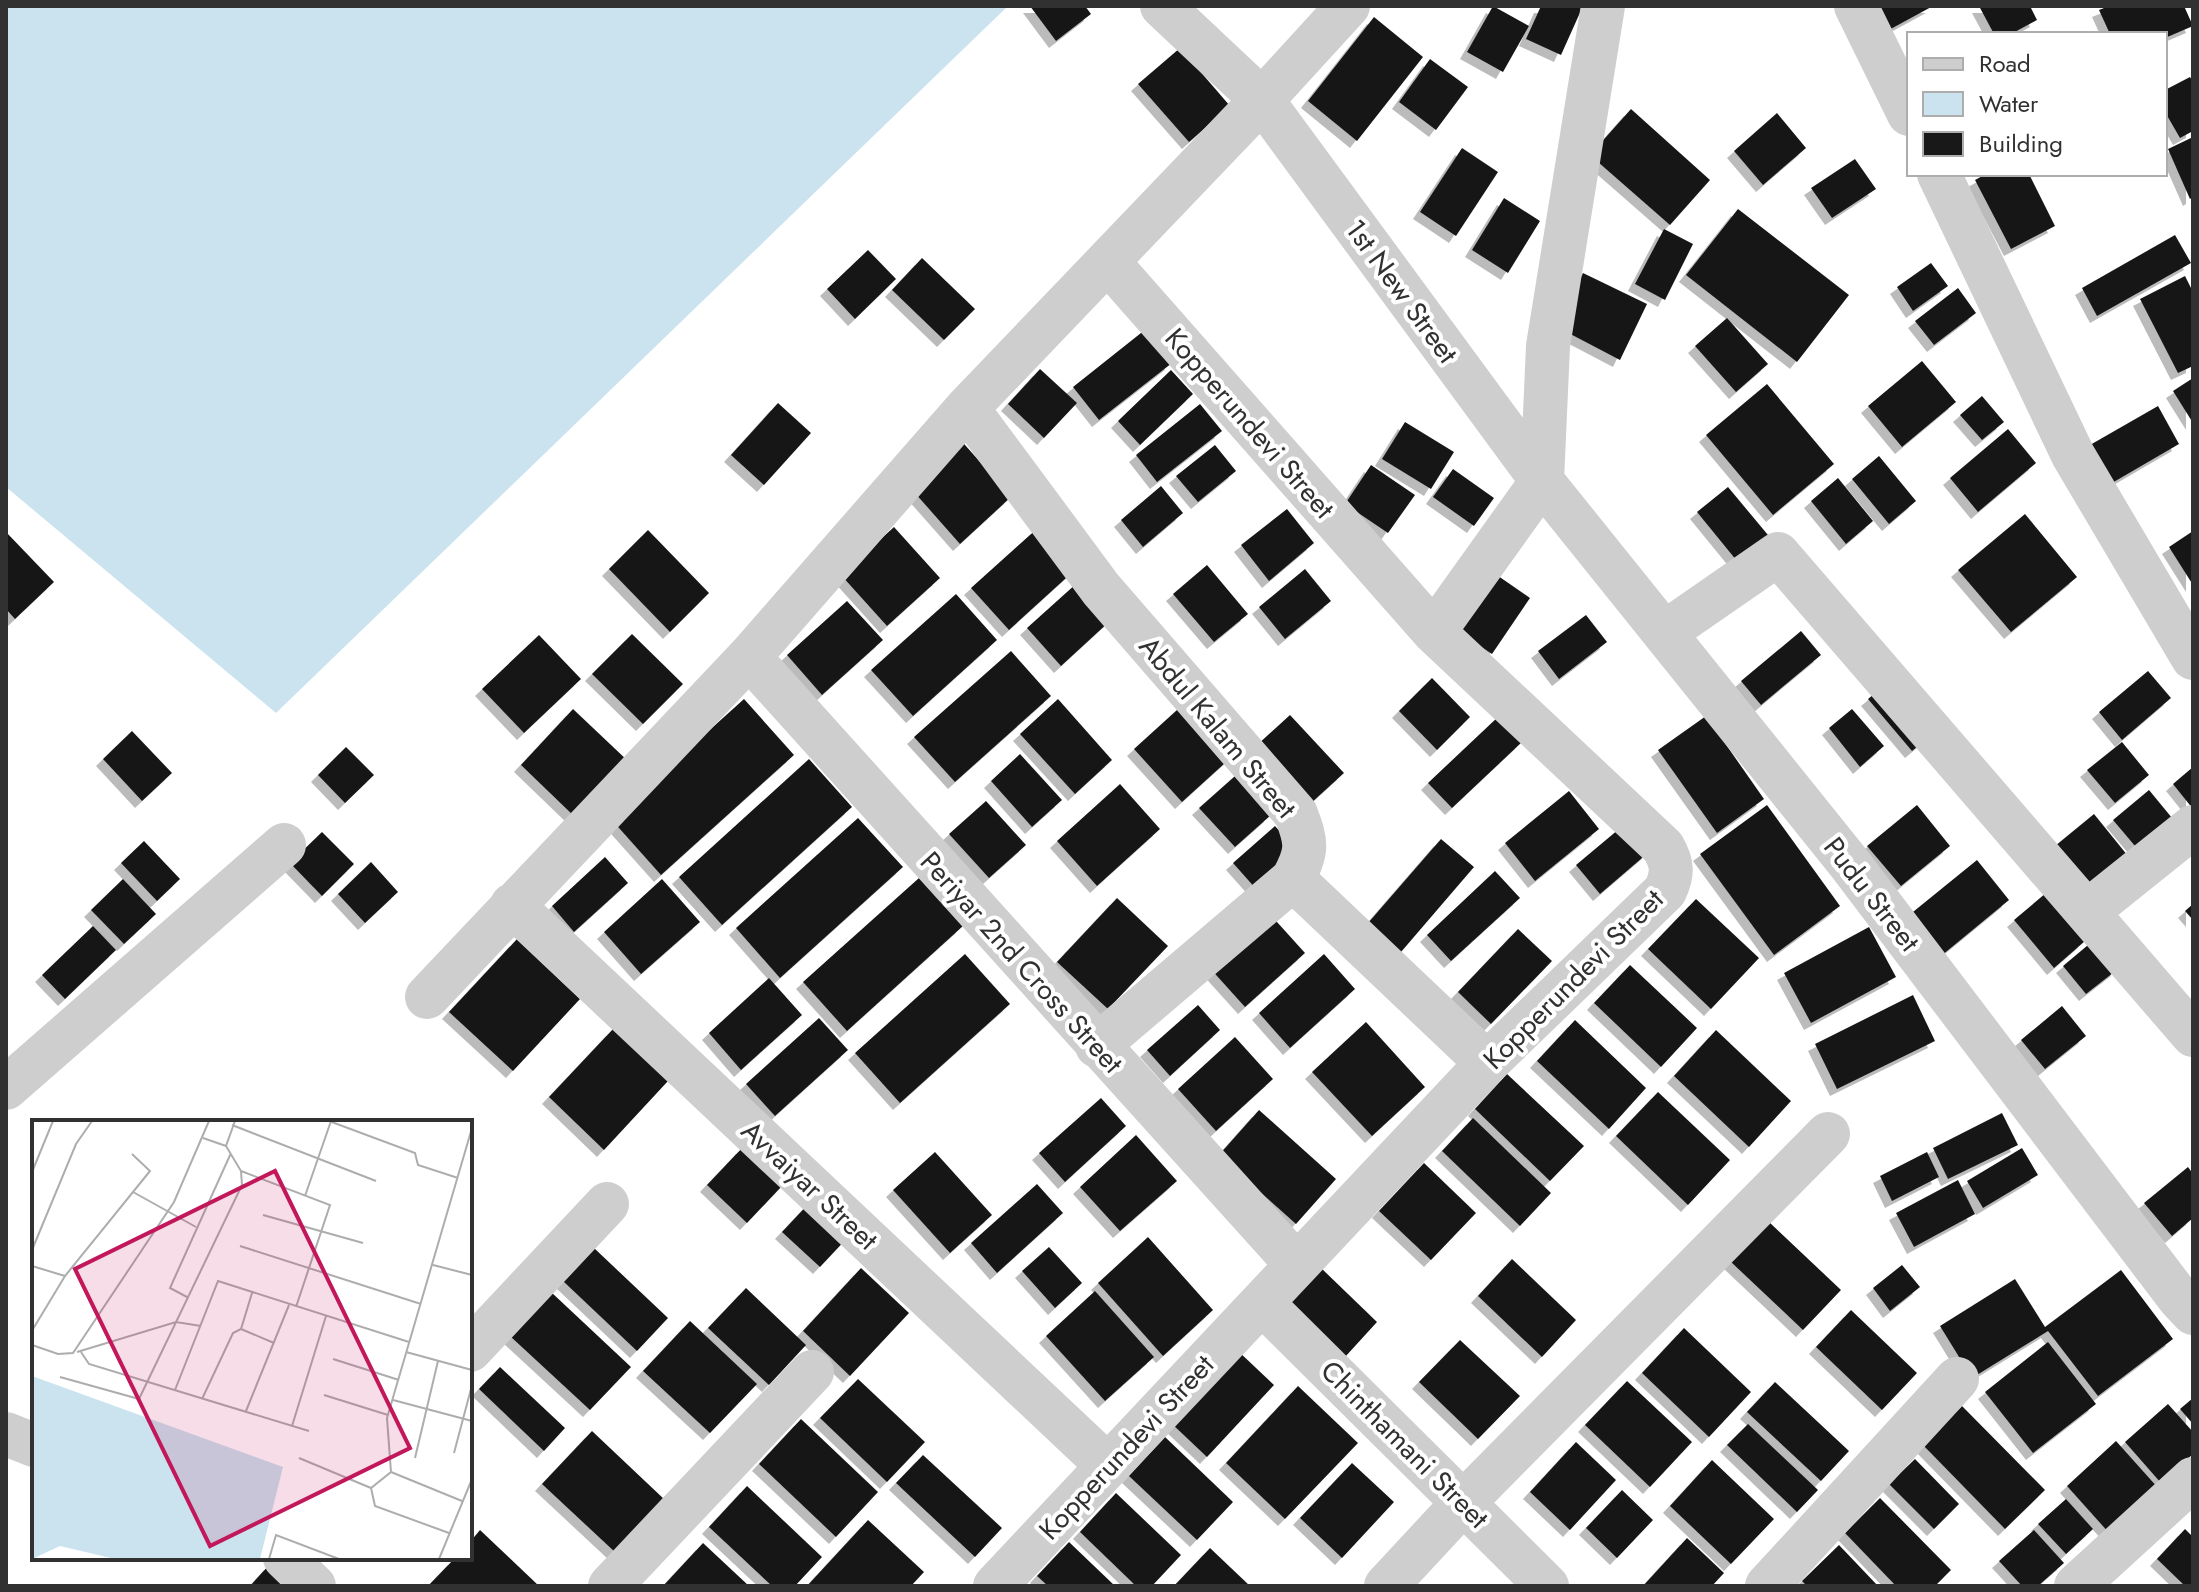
<svg xmlns="http://www.w3.org/2000/svg" width="2199" height="1592" font-family="Jost,sans-serif">
  <style>
    .water { fill: #cae3ef }
    .building { fill: #181818; filter: url(#shadow) }
    .lines { fill: none; stroke-linecap: round; stroke-linejoin: round }
    .minor { stroke: #cecece; stroke-width: 44 }
    .labels { text-anchor: middle; stroke-width: 8; stroke-linejoin: round; paint-order: stroke }
    .street-label { font-size: 28px; fill: #313131; stroke: #fff }
    .inset-road { fill: none; stroke: #adadad; stroke-width: 2 }
    .view { fill: #c2185b; fill-opacity: 0.15; stroke: #c2185b; stroke-width: 4 }
    .inset-edge { fill: none; stroke: #313131; stroke-width: 4 }
  </style>
  <defs>
    <filter id="shadow"><feDropShadow dx="-7" dy="7" stdDeviation="0" flood-color="#0004"/></filter>
  </defs>
  <rect width="100%" height="100%" fill="#fff"/>
  <path class="water" d="M6,6H1008L276,713L6,487Z"/>
  <path class="building" d="M1030,6H1085L1091,14L1056,41Z
    M1493,6L1529,26L1503,72L1467,52Z
    M1541,6H1583L1561,55L1526,39Z
    M1874,6H1933L1887,31Z
    M1979,6H2030L2037,20L2011,34H1994Z
    M2109,6H2184L2193,26L2165,38V34H2110L2099,10Z
    M1374,17L1423,57L1357,141L1308,101Z
    M1180,48L1230,106L1189,142L1138,84Z
    M1430,59L1468,87L1436,130L1399,102Z
    M2190,77L2193,82V131L2180,138L2165,112V90Z
    M1631,109L1710,180L1670,225L1590,155Z
    M1777,113L1806,148L1763,185L1734,151Z
    M2193,137V197L2190,199L2168,149Z
    M1462,148L1498,172L1456,236L1420,212Z
    M1855,159L1876,189L1832,218L1811,188Z
    M1986,174H2029L2055,226L2011,249L1975,180Z
    M1504,198L1540,221L1508,273L1472,250Z
    M1738,209L1849,295L1797,362L1686,275Z
    M1664,229L1693,244L1665,300L1635,284Z
    M2175,235L2191,263L2097,316L2082,288Z
    M868,250L896,279L855,319L827,289Z
    M922,258L975,309L944,340L892,290Z
    M1931,263L1948,286L1913,311L1897,287Z
    M1583,273L1647,304L1620,360L1557,327Z
    M2185,276L2193,292V366L2178,373L2140,299Z
    M1958,288L1976,313L1934,345L1915,321Z
    M1727,318L1768,364L1736,392L1695,346Z
    M1146,329L1172,363L1099,420L1073,387Z
    M1922,361L1956,402L1902,447L1868,406Z
    M1040,369L1077,403L1044,438L1008,404Z
    M1171,370L1193,394L1140,445L1118,421Z
    M2193,378V423L2173,391Z
    M1767,384L1834,464L1773,515L1706,435Z
    M1982,396L2004,422L1982,440L1960,415Z
    M778,403L811,433L764,485L731,455Z
    M1200,404L1222,431L1157,482L1136,455Z
    M2158,406L2179,444L2112,483L2090,445Z
    M1405,422L1454,452L1431,489L1382,459Z
    M2008,429L2036,463L1978,512L1950,478Z
    M958,437L1011,497L960,544L907,484Z
    M1215,445L1236,471L1198,502L1176,476Z
    M1879,456L1916,501L1889,524L1852,479Z
    M1371,465L1415,495L1388,533L1345,504Z
    M1453,469L1494,498L1474,526L1433,497Z
    M1838,478L1873,521L1846,544L1811,501Z
    M1161,486L1183,513L1143,547L1121,520Z
    M1728,487L1768,535L1737,561L1697,512Z
    M1287,509L1314,543L1269,581L1241,545Z
    M2025,514L2077,577L2011,632L1958,570Z
    M1040,526L1077,568L1009,630L971,588Z
    M894,527L940,578L887,626L841,575Z
    M648,530L709,593L670,632L609,569Z
    M2193,531V585L2169,547Z
    M6,532L54,582L15,619L6,609Z
    M1207,565L1248,614L1214,642L1173,594Z
    M1305,569L1331,601L1285,639L1259,607Z
    M1491,571L1530,598L1492,654L1453,628Z
    M1077,583L1111,620L1061,666L1027,628Z
    M956,594L997,640L913,716L871,670Z
    M847,601L883,640L822,695L787,655Z
    M1586,615L1607,642L1559,679L1538,651Z
    M1801,631L1821,655L1761,705L1741,681Z
    M632,634L683,684L643,724L592,674Z
    M539,635L581,679L524,733L482,689Z
    M1011,651L1051,696L955,782L914,737Z
    M2148,671L2171,698L2122,740L2099,712Z
    M1432,678L1470,717L1437,750L1399,711Z
    M1886,684L1930,736L1912,751L1868,699Z
    M744,699L794,755L661,875L611,819Z
    M1058,699L1112,760L1075,794L1020,734Z
    M1188,700L1236,753L1182,802L1134,749Z
    M573,709L629,762L576,818L521,765Z
    M1852,709L1884,746L1860,767L1829,728Z
    M1290,715L1344,773L1310,804L1256,746Z
    M1499,716L1522,742L1452,808L1428,783Z
    M1706,716L1764,799L1717,833L1658,750Z
    M132,731L172,773L142,801L103,759Z
    M2122,742L2149,775L2115,803L2087,770Z
    M346,747L374,775L345,803L318,775Z
    M1020,754L1062,800L1032,827L991,781Z
    M809,759L852,807L722,925L679,877Z
    M2193,767V809L2173,784Z
    M1235,776L1271,815L1235,847L1199,808Z
    M1120,784L1160,829L1097,886L1057,841Z
    M2149,790L2177,824L2141,853L2113,820Z
    M1569,791L1599,829L1535,881L1505,843Z
    M986,801L1026,845L989,878L949,834Z
    M1767,805L1840,906L1774,955L1700,854Z
    M1917,805L1950,846L1901,886L1867,846Z
    M2094,814L2128,856L2090,888L2055,846Z
    M858,818L903,867L780,978L736,928Z
    M1625,824L1649,852L1600,894L1576,865Z
    M1275,826L1299,853L1257,890L1233,863Z
    M322,832L354,864L322,896L290,863Z
    M1441,839L1474,867L1395,959L1362,930Z
    M144,841L180,879L157,901L121,863Z
    M605,857L628,883L574,932L552,906Z
    M1977,860L2009,900L1941,956L1908,916Z
    M371,862L398,892L365,923L338,894Z
    M1495,871L1520,898L1451,961L1427,935Z
    M919,878L963,926L847,1031L803,982Z
    M123,879L156,914L124,944L91,910Z
    M662,879L700,922L641,974L604,932Z
    M2046,893L2085,941L2054,968L2014,920Z
    M1117,898L1168,946L1108,1009L1057,962Z
    M1696,899L1759,958L1711,1009L1648,949Z
    M2193,904V920L2185,911Z
    M1268,912L1305,953L1245,1007L1208,966Z
    M93,926L116,950L65,999L42,975Z
    M1869,927L1896,977L1811,1023L1784,973Z
    M1518,929L1552,961L1491,1024L1458,992Z
    M517,939L580,999L513,1071L449,1012Z
    M2094,940L2118,969L2086,994L2063,966Z
    M965,954L1010,1004L900,1103L855,1053Z
    M1324,954L1355,989L1290,1048L1259,1013Z
    M1630,965L1697,1028L1661,1067L1594,1003Z
    M769,978L802,1015L741,1070L709,1033Z
    M1913,995L1935,1041L1837,1089L1815,1044Z
    M1198,1005L1220,1030L1170,1076L1147,1050Z
    M2062,1006L2086,1036L2045,1069L2021,1040Z
    M819,1018L848,1050L775,1116L746,1084Z
    M1575,1020L1646,1088L1609,1129L1537,1061Z
    M1366,1022L1425,1087L1372,1136L1312,1072Z
    M613,1029L668,1081L604,1150L549,1097Z
    M1716,1030L1791,1101L1749,1147L1674,1076Z
    M1235,1037L1273,1079L1216,1131L1178,1089Z
    M1507,1074L1584,1146L1550,1181L1475,1109Z
    M1658,1092L1730,1160L1688,1205L1616,1136Z
    M1101,1098L1126,1126L1065,1182L1039,1153Z
    M1259,1110L1336,1179L1296,1224L1219,1155Z
    M2002,1113L2018,1145L1948,1179L1933,1148Z
    M1473,1118L1551,1193L1520,1226L1442,1151Z
    M1136,1135L1177,1181L1120,1231L1080,1187Z
    M743,1147L783,1185L747,1223L707,1185Z
    M2022,1148L2038,1175L1983,1208L1967,1181Z
    M935,1152L992,1215L950,1253L893,1190Z
    M1927,1152L1939,1177L1892,1201L1880,1176Z
    M1424,1163L1476,1213L1431,1260L1379,1211Z
    M2188,1167L2193,1174V1218L2172,1236L2144,1203Z
    M1958,1180L1975,1214L1914,1247L1896,1213Z
    M1037,1184L1063,1213L997,1273L971,1243Z
    M813,1199L851,1234L820,1267L782,1232Z
    M1768,1221L1841,1290L1803,1330L1730,1261Z
    M1148,1237L1213,1310L1163,1356L1098,1283Z
    M1049,1247L1082,1283L1055,1308L1022,1271Z
    M594,1248L668,1318L637,1351L563,1281Z
    M1512,1259L1576,1320L1542,1357L1478,1296Z
    M1902,1265L1920,1287L1890,1311L1873,1288Z
    M1320,1267L1377,1322L1345,1357L1287,1303Z
    M861,1268L909,1313L850,1376L803,1331Z
    M2121,1270L2173,1339L2098,1396L2048,1331L1972,1378L1940,1326L2015,1279L2045,1327Z
    M746,1288L806,1345L769,1385L708,1328Z
    M1095,1291L1154,1357L1105,1401L1046,1336Z
    M551,1292L631,1367L590,1410L510,1336Z
    M1851,1310L1917,1373L1882,1410L1816,1347Z
    M690,1321L757,1384L710,1433L643,1371Z
    M1684,1328L1751,1392L1709,1437L1642,1373Z
    M1460,1340L1520,1396L1478,1439L1419,1382Z
    M2048,1342L2096,1404L2033,1453L1985,1392Z
    M1237,1350L1274,1385L1207,1457L1170,1422Z
    M500,1367L565,1428L544,1451L479,1389Z
    M858,1379L925,1442L887,1482L820,1418Z
    M1627,1381L1692,1442L1650,1487L1585,1425Z
    M1775,1382L1849,1451L1821,1481L1747,1412Z
    M1298,1386L1358,1443L1285,1519L1226,1463Z
    M2193,1398V1424L2180,1409Z
    M2168,1404L2193,1432V1454L2161,1483L2125,1442Z
    M1962,1406L2045,1490L2005,1529L1923,1445Z
    M801,1419L878,1492L836,1537L759,1464Z
    M1748,1424L1818,1490L1797,1512L1727,1445Z
    M592,1431L665,1500L616,1553L542,1484Z
    M1165,1437L1233,1502L1197,1540L1129,1476Z
    M2116,1441L2159,1489L2110,1534L2067,1486Z
    M1576,1442L1616,1480L1570,1530L1530,1492Z
    M923,1455L1002,1528L975,1557L896,1483Z
    M1915,1459L1959,1504L1934,1529L1889,1484Z
    M1712,1460L1774,1519L1731,1564L1670,1506Z
    M1352,1463L1394,1502L1342,1558L1300,1518Z
    M747,1486L822,1557L795,1586H772L709,1527Z
    M1622,1490L1653,1520L1617,1558L1586,1528Z
    M1116,1493L1181,1555L1152,1586H1136L1080,1532Z
    M1880,1498L1951,1570L1935,1586H1896L1845,1533Z
    M2066,1499L2093,1529L2066,1554L2038,1524Z
    M868,1520L924,1572L911,1586H807Z
    M2185,1529L2193,1537V1586H2185L2157,1559Z
    M480,1530L539,1586H428L455,1558H470V1542Z
    M2034,1530L2064,1563L2038,1586H2022L1999,1561Z
    M1687,1538L1724,1573L1712,1586H1643Z
    M1069,1542L1115,1586H1048L1037,1576Z
    M703,1543L749,1586H666L664,1585Z
    M1839,1545L1878,1586H1807L1802,1581Z
    M1210,1548L1250,1586H1174Z
    M271,1563L296,1586H250Z"/>
  <g class="lines">
    <path class="minor" d="M1162,6L1262,100L1542,481L1849,863L2179,1298L2193,1313
      M1856,6L1909,114
      M1939,174L2073,455L2193,658
      M967,408L1101,589L1296,814C1307,843 1308,851 1293,879L1487,1063
      M1434,632L1542,481L1548,346L1603,6
      M1664,633L1778,554L2193,1035
      M749,657L1297,1265
      M512,905L1108,1466
      M2088,911L2193,827
      M427,997L749,657L967,408L1262,100L1348,6
      M1097,1046L1293,879
      M6,1088L284,845
      M1262,1303L1547,1586
      M470,1350L607,1204
      M6,1434L34,1445
      M285,1558L314,1586
      M610,1586L812,1372
      M995,1586L1487,1063L1665,891C1673,874 1673,864 1663,847L1434,632L1108,262
      M1386,1586L1464,1502L1828,1134
      M1767,1586L1957,1379
      M2076,1586L2193,1479"/>
  </g>
  <g class="labels">
    <g class="street-label">
      <text transform="translate(1402 291) rotate(54)" y="10">1st New Street</text>
      <text transform="translate(1250 423) rotate(49)" y="10">Kopperundevi Street</text>
      <text transform="translate(1218 727) rotate(50)" y="10">Abdul Kalam Street</text>
      <text transform="translate(1872 894) rotate(52)" y="10">Pudu Street</text>
      <text transform="translate(1022 962) rotate(48)" y="10">Periyar 2nd Cross Street</text>
      <text transform="translate(1573 979) rotate(-45)" y="10">Kopperundevi Street</text>
      <text transform="translate(810 1185) rotate(43)" y="10">Avvaiyar Street</text>
      <text transform="translate(1405 1444) rotate(45)" y="10">Chinthamani Street</text>
      <text transform="translate(1126 1447) rotate(-47)" y="10">Kopperundevi Street</text>
    </g>
  </g>
  <g transform="translate(32 1120)">
    <rect width="440" height="440" fill="#fff"/>
    <path d="M0,256L251,347L228,439H83L28,426L0,439Z" fill="#cae3ef"/>
    <path class="inset-road" d="M297,1L383,33L386,45L426,58M200,5L344,61M171,18L194,26M209,51L298,85L264,187M0,52L21,1M101,72L164,107M273,76L299,1M231,95L331,123M208,126L389,184M0,130L44,24L60,1M401,145L440,155M0,146L33,156M155,177L138,168L199,33M1,209L33,156L118,51L100,34M209,209L242,223M0,225L26,234L41,233L142,82L177,1M45,232L144,202L169,206M49,232L57,244L277,311M374,232L440,250M301,239L367,260M28,257L107,279L210,65L209,51L194,26L203,1M143,270L186,161L377,222M292,275L356,295M170,279L201,213L209,209L220,173M361,280L440,301M214,291L257,185M260,306L294,196M422,333L440,265M267,338L339,368L359,352L355,298L440,8M383,338L406,241M359,352L430,381M339,368L343,386L417,413M237,439L244,415L307,439M407,439L440,359"/>
    <path class="view" d="M243,51L378,328L178,426L43,149Z"/>
    <rect width="440" height="440" class="inset-edge"/>
  </g>
  <rect width="2199" height="1592" fill="none" stroke="#313131" stroke-width="16"/>
  <rect x="1907" y="32" width="260" height="144" fill="#ffffff" stroke="#adadad" stroke-width="2"/>
  <rect x="1923" y="58" width="40" height="12" fill="#cecece" stroke="#adadad" stroke-width="2"/>
  <text x="1979" y="72" font-size="24" fill="#313131">Road</text>
  <rect x="1923" y="92" width="40" height="24" fill="#cae3ef" stroke="#adadad" stroke-width="2"/>
  <text x="1979" y="112" font-size="24" fill="#313131">Water</text>
  <rect x="1923" y="132" width="40" height="24" fill="#181818" stroke="#adadad" stroke-width="2"/>
  <text x="1979" y="152" font-size="24" fill="#313131">Building</text>
</svg>
